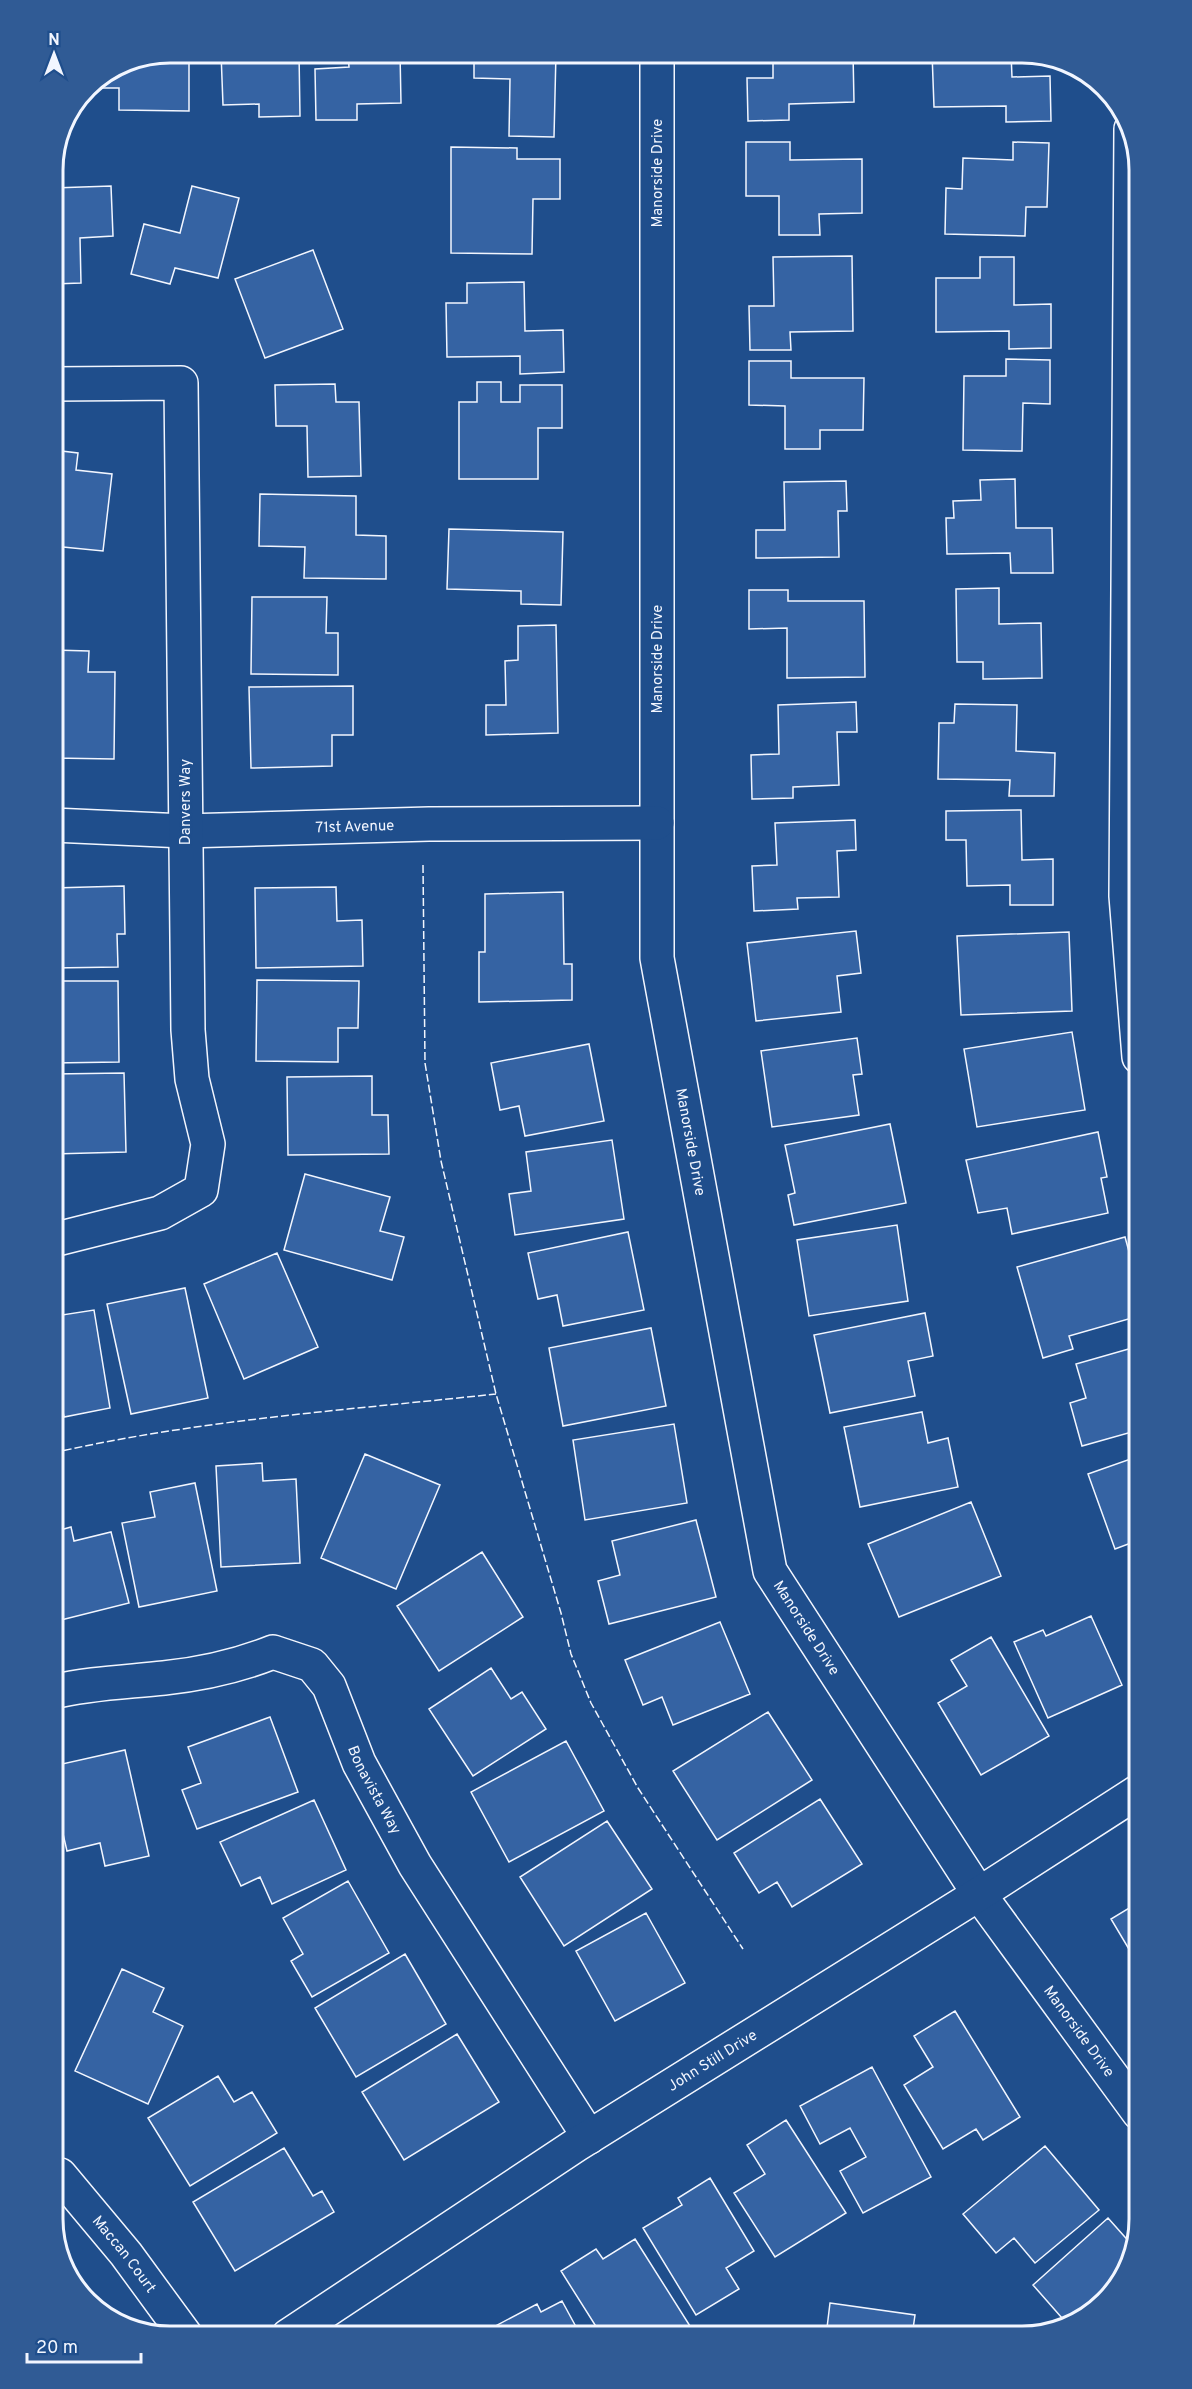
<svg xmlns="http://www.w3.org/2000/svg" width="1192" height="2389" font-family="Overpass,sans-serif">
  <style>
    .building { fill: #3563a3; stroke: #f2f6ff; stroke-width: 1.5 }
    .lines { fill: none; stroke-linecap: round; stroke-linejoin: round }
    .minor-casing { stroke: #f2f6ff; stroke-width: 36 }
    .tertiary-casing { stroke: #f2f6ff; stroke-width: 36 }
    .minor { stroke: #1f4e8c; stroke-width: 33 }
    .tertiary { stroke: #1f4e8c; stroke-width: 33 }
    .fence { stroke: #f2f6ff; stroke-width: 1.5; stroke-dasharray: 8 3; stroke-linecap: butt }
    .labels { text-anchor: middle; stroke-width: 4.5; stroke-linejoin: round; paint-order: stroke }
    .street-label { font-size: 15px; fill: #f2f6ff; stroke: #1f4e8c }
    .rim { fill: none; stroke: #f2f6ff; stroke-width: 3 }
  </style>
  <rect width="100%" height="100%" fill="#1f4e8c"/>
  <path class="building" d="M221,53H299L300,116L259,117V104L223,105Z
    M348,53H400L401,103L357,104V120H316L315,69L349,67Z
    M474,53H556L554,137L509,136L510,79L474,78Z
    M773,53H853L854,102L789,104V120L748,121L747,78H773Z
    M932,53H1011L1012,77L1050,76L1051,121L1006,122V106L934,107Z
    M160,54L189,55V111L119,110V88H96V80L125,61Z
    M746,142H790V160L862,159V213L819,214L820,235H779V196H746Z
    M1013,142L1049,143L1047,207H1026L1025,236L945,234L946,188L962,189L963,158L1013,160Z
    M451,147L517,148V159H560V199H533L532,254L451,253Z
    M111,186L113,236L80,238L81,283L53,284V188Z
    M192,186L239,198L218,278L175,268L170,284L131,274L144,224L180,233Z
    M313,250L343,329L265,358L235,279Z
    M852,256L853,331L790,332L791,350H750L749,306H774L773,257Z
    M980,257H1014V305L1051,304V348L1009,349V331L936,332V278H980Z
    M524,282L525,331L563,330L564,372L520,374V356L447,357L446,303H467V283Z
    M1006,359L1050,360V404L1023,403L1022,451L963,450L964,376H1006Z
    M749,361H791V378H864L863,430H820V449H785V406L749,405Z
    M477,382H501V402H520V385H562V428H538V479H459V402H477Z
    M335,384L336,402H359L361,476L308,477L307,426H276L275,385Z
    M53,450L78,453L76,470L112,474L103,551L53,546Z
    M1015,479L1016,528H1052L1053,573H1011L1010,553L947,554L946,518H954L953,501L981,500L980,480Z
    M846,481L847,511H838L839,557L756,558V530H785L784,482Z
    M260,494L356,496V535L386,536V579L304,578L305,547L259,546Z
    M449,529L563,532L561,605L521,604V591L447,589Z
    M999,588V624L1041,623L1042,678L983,679V662H957L956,589Z
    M749,590H788V601H864L865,677L787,678V628L749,629Z
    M252,597H327L326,633H338V675L251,674Z
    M556,625L558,733L486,735V705H506L505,661L518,660V626Z
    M53,650L89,651L88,672H115L114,759L53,758Z
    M353,686V735H332V766L251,768L249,687Z
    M856,702L857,732H837L839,785L793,787V798L752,799L751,755L779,754L778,705Z
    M955,704L1017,705L1016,751L1055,753L1054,796H1009L1010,780L938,779L939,723H954Z
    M1021,810L1022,860L1053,859V905H1010V885L967,886L966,840H946V811Z
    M855,820L856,850L837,851L839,897L797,898L798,909L754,911L752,866L777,865L775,823Z
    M124,886L125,934H117L118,967L53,968V888Z
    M336,887L337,921L362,920L363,966L256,968L255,888Z
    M563,892L564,964H572V1000L479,1002V952H485V894Z
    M856,931L861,973L837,976L841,1012L756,1021L747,943Z
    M1069,932L1072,1011L961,1015L957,936Z
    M257,980L359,981L358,1028H338V1062L256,1061Z
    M53,981H118L119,1062L53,1063Z
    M1072,1032L1085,1110L977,1127L964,1049Z
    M857,1038L862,1074L853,1075L859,1115L772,1127L761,1051Z
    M589,1044L604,1121L525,1136L519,1106L500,1110L491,1063Z
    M124,1073L126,1152L53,1154V1074Z
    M372,1076V1115H388L389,1154L288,1155L287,1077Z
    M890,1124L906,1203L794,1225L788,1195L795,1193L785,1145Z
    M1098,1132L1107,1177L1101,1178L1108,1213L1012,1234L1007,1208L978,1213L966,1160Z
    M612,1140L624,1219L515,1235L509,1194L531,1191L526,1152Z
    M305,1174L390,1197L380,1231L404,1237L392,1280L284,1250Z
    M897,1225L908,1301L809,1316L797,1240Z
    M628,1232L644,1310L563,1326L557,1295L538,1299L528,1253Z
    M1125,1237L1139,1288V1316L1069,1336L1073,1349L1043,1358L1017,1267Z
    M277,1253L318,1347L244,1379L204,1284Z
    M185,1288L208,1398L131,1414L107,1304Z
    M94,1310L110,1408L64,1417L60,1397L53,1398V1312L55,1311L56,1316Z
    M925,1313L933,1356L908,1361L915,1396L830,1413L814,1335Z
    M651,1328L666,1406L563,1426L549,1348Z
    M1139,1346V1430L1082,1446L1070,1403L1086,1398L1076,1364Z
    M922,1412L928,1443L948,1438L958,1487L860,1507L844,1427Z
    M674,1424L687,1503L585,1520L573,1440Z
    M365,1454L440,1485L396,1589L321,1558Z
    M1139,1456V1540L1115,1549L1088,1474Z
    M262,1463L263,1481L296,1479L300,1563L221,1567L216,1466Z
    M195,1483L217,1591L139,1607L122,1523L155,1517L150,1492Z
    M971,1502L1001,1576L899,1617L868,1544Z
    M696,1520L716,1597L609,1624L598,1581L620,1575L612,1541Z
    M71,1527L74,1541L111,1532L129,1603L53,1622V1532Z
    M482,1552L523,1617L439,1671L397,1606Z
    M1139,1567V1592L1131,1570Z
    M1091,1616L1122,1685L1048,1718L1014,1642L1043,1630L1046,1636Z
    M720,1622L750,1694L673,1725L662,1697L643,1705L625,1660Z
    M991,1637L1049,1736L981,1775L938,1703L967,1686L951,1660Z
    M491,1668L511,1699L522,1692L546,1729L473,1776L429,1709Z
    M768,1712L812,1780L717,1840L673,1771Z
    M270,1717L298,1792L197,1829L182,1790L201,1783L188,1747Z
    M566,1741L604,1811L509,1862L471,1792Z
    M125,1750L149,1856L105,1866L100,1843L67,1851L53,1791V1766Z
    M820,1799L862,1864L792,1907L777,1882L759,1893L734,1853Z
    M314,1800L346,1870L272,1904L260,1877L241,1886L220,1842Z
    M607,1821L652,1889L564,1946L520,1877Z
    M348,1881L389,1953L312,1997L291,1961L303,1954L283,1918Z
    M1139,1902V1966L1111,1919Z
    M646,1913L685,1983L615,2021L576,1951Z
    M405,1954L446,2024L356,2077L315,2008Z
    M122,1969L164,1988L153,2012L183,2026L148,2104L75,2071Z
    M955,2011L1020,2117L983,2140L976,2129L943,2149L904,2085L933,2067L914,2036Z
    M457,2034L499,2102L404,2160L362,2092Z
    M872,2067L931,2177L863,2213L840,2171L866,2157L850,2128L820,2144L800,2106Z
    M218,2076L234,2102L252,2092L277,2133L190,2186L148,2118Z
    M786,2120L846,2213L775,2257L734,2193L765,2174L747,2145Z
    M1045,2146L1099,2210L1035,2263L1014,2238L996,2253L963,2214Z
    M284,2148L313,2196L322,2191L334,2212L235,2271L193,2202Z
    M710,2178L754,2251L726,2268L739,2289L696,2315L643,2228L682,2205L678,2198Z
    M1108,2218L1132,2245L1120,2285L1069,2326L1033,2285Z
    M635,2239L690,2326L673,2336H602L561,2271L596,2249L603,2259Z
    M562,2301L581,2336H486L484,2332L537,2304L541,2312Z
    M830,2303L915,2315L912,2336H826Z
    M467,2329L471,2336H453Z"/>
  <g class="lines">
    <defs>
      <g id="minor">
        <path id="s1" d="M657,53V958L770,1571L979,1894"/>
        <path d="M1131,129L1126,896L1139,1057"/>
        <path id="s2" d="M53,825L184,831L429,824L657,823"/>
        <path d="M53,1240L160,1213L201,1190L208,1144L192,1079L188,1030L181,383L53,384"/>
        <path id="s3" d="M53,1692C89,1683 127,1682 164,1678C202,1674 238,1666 273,1652L312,1665L329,1686L359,1763L415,1865L589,2137"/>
        <path id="s4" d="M60,2175L126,2254L186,2336"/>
      </g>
      <g id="tertiary">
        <path id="s5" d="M979,1894L1139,2113"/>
        <path id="s6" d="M288,2336L576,2145L979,1894L1139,1791"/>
      </g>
    </defs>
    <use href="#minor" class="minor-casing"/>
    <use href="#tertiary" class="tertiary-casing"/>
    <use href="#minor" class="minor"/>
    <use href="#tertiary" class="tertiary"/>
    <path class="fence" d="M423,865L425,1063L441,1161L496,1394L561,1613L571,1654L591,1703L638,1788L743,1949
      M53,1453C197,1420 348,1410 496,1394"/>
  </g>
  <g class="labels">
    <g class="street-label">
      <text transform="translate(657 173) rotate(-90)" y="5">Manorside Drive</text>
      <text transform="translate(657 659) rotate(-90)" y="5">Manorside Drive</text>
      <text transform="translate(185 802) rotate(-90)" y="5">Danvers Way</text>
      <text dy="5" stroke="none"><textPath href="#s2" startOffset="302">71st Avenue</textPath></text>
      <text dy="5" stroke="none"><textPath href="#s1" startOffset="1092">Manorside Drive</textPath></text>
      <text dy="5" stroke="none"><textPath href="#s1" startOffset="1596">Manorside Drive</textPath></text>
      <text dy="5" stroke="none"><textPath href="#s3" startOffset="406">Bonavista Way</textPath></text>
      <text dy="5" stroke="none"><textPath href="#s5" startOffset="170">Manorside Drive</textPath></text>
      <text dy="5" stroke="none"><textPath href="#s6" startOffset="506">John Still Drive</textPath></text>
      <text dy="5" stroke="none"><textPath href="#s4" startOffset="102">Maccan Court</textPath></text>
    </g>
  </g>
  <path d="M0 0H1192V2389H0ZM170 63H1022A107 107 0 0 1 1129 170V2219A107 107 0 0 1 1022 2326H170A107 107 0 0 1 63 2219V170A107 107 0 0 1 170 63Z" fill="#305b95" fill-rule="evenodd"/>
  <path class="rim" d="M170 63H1022A107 107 0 0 1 1129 170V2219A107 107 0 0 1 1022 2326H170A107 107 0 0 1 63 2219V170A107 107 0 0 1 170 63Z"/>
  <g transform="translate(54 54)" stroke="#1f4e8c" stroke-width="4.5" paint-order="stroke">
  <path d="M0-4.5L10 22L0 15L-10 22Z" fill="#f2f6ff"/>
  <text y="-9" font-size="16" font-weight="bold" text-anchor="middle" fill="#f2f6ff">N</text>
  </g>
  <path d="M27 2353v9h114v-9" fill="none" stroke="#f2f6ff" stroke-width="3"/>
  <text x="36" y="2353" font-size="18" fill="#f2f6ff" stroke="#1f4e8c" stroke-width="4.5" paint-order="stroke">20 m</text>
</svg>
